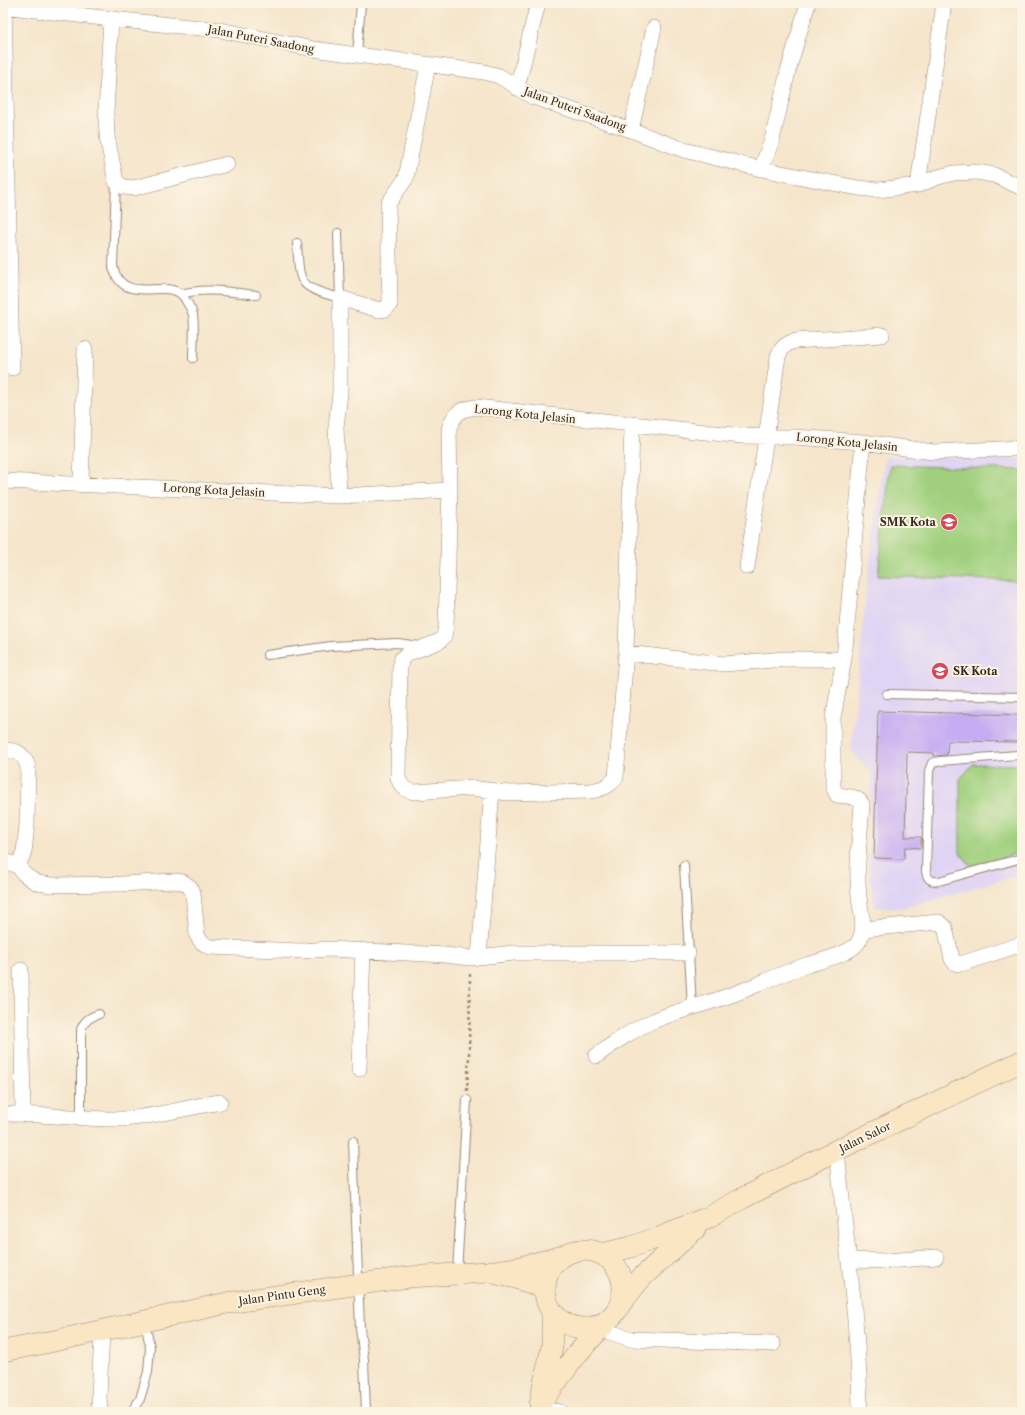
<svg xmlns="http://www.w3.org/2000/svg" width="1025" height="1415" font-family="'Libre Caslon Text',serif">
  <style>
    .built { fill: #e0d4f4 }
    .green { fill: #a0d07e; stroke: #6e7d4e }
    .building { fill: #c5acf3 }
    .lines { fill: none; stroke-linecap: round; stroke-linejoin: round }
    .lane-casing { stroke: #988874; stroke-width: 10 }
    .street-casing { stroke: #988874; stroke-width: 16 }
    .secondary-casing { stroke: #988874; stroke-width: 22 }
    .path { stroke: #988874; stroke-width: 2.5; stroke-dasharray: 3 3; stroke-linecap: butt }
    .lane { stroke: #fff; stroke-width: 8 }
    .street { stroke: #fff; stroke-width: 15 }
    .secondary { stroke: #fbe6c4; stroke-width: 21 }
    .labels { text-anchor: middle; stroke-width: 4; stroke-linejoin: round; paint-order: stroke }
    .street-label { font-size: 11px; fill: #3b2a1e; stroke: #fcf5e5 }
    .poi-label { font-size: 11px; font-weight: bold; fill: #3b2a1e; stroke: #fcf5e5; text-anchor: end }
  </style>
  <rect width="100%" height="100%" fill="#fcf5e5"/>
  <filter id="ink" filterUnits="userSpaceOnUse"><feTurbulence type="fractalNoise" baseFrequency=".025" numOctaves="2"/><feDisplacementMap in="SourceGraphic" scale="8" xChannelSelector="R" yChannelSelector="G"/><feConvolveMatrix kernelMatrix="1 2 1 2 8 2 1 2 1" color-interpolation-filters="sRGB"/></filter>
  <filter id="wash" filterUnits="userSpaceOnUse"><feTurbulence type="fractalNoise" baseFrequency=".012" numOctaves="4" result="noise"/><feDisplacementMap in="SourceGraphic" scale="16" xChannelSelector="R" yChannelSelector="G"/><feGaussianBlur stdDeviation="0.9" result="paint"/><feColorMatrix in="noise" values="0 0 0 0 0 0 0 0 0 0 0 0 0 0 0 0 0 1.4 0 .05"/><feComposite in="paint" operator="in"/></filter>
  <g filter="url(#wash)">
    <rect width="100%" height="100%" fill="#f5e5cb"/>
    <path class="built" d="M885,456L1022,459V874L902,908L874,907L869,870L871,773L851,750L867,584Z"/>
    <path class="green" d="M890,465L1022,470V581L878,576Z
      M973,764L1022,765V852L971,866L960,853V779Z"/>
    <g id="blocks">
      <path class="building" d="M878,711L1022,715V742L948,741L947,755L934,756V753L907,752L905,837H921V848L905,847L904,859L874,858Z"/>
    </g>
  </g>
  <g filter="url(#ink)">
    <use href="#blocks" fill-opacity="0" stroke="#988874" stroke-width="1"/>
    <g class="lines">
      <defs>
        <path id="lane" d="M357,55L361,3
          M116,182L113,267C123,306 162,279 181,294C183,296 185,299 186,301C189,305 192,311 193,315C195,326 193,347 193,358
          M297,243C300,285 297,286 340,298L338,233
          M181,294C206,287 231,292 256,295
          M267,655L331,646L398,643L419,646
          M887,694L1022,697
          M1017,755L940,761L932,763L929,771L926,871C927,879 931,882 939,881L1022,858
          M684,865L692,1007
          M81,1119V1029C85,1020 90,1017 99,1014
          M353,1141L360,1328L364,1360L366,1412
          M457,1273L467,1100
          M131,1412L140,1399L148,1372L150,1347L145,1322"/>
        <path id="street" d="M3,6L111,19L220,30L313,49L484,72L499,76L533,97L631,130L684,150L761,169L858,188L878,190L918,185L938,177L954,173L977,172L994,175L1022,188
          M4,6L12,368
          M111,19L106,112L107,136L116,182L124,187L134,188L227,164
          M517,88L538,3
          M631,130L654,28
          M761,169L772,140L788,71L808,3
          M918,185L944,3
          M3,481L339,496L450,490L449,429C454,413 460,409 476,407L742,436L795,437L863,442L933,452L1022,448
          M81,484L85,349
          M450,490L446,626L444,636L440,641L409,653L402,658L400,667L398,777C400,786 405,790 414,792L472,788L508,793L590,791C602,789 609,787 616,777L626,653L632,425
          M339,496L336,427L340,393V298L379,310L386,309L390,304L388,204L406,178L428,65
          M747,567L778,356C782,347 786,343 796,341L882,335
          M626,653L724,664L786,659H844
          M3,751C17,749 24,754 28,767L27,825L24,852L18,866
          M3,860L18,866L24,874L31,879L38,883L51,885L122,884L173,881L183,882L190,887L193,893L197,935C200,942 204,945 211,947L300,951L329,949L445,955L470,958L514,953H688
          M864,929L939,922L945,927L952,959L955,963L961,964L1022,944
          M479,957L492,790
          M21,970L23,1114
          M596,1056C614,1043 632,1030 653,1021C679,1010 707,1004 734,994C758,985 782,973 807,965C822,960 854,954 860,939C865,928 862,916 860,904C855,871 860,837 862,804C858,796 845,796 837,795L833,787V718L844,659L863,442
          M359,1069L363,950
          M3,1114C43,1113 83,1120 123,1119C154,1117 188,1107 220,1102
          M837,1150C845,1237 859,1324 860,1412
          M849,1260L887,1261L936,1257
          M600,1329L631,1339L773,1344
          M538,1409L560,1412
          M100,1412L99,1397L102,1331"/>
        <path id="secondary" d="M545 1289a39 39 0 1 1 78 0a39 39 0 1 1-78 0Z
          M602,1254L631,1247L659,1237L709,1217L741,1199L837,1150L1022,1061
          M497,1274L516,1278L545,1288
          M622,1302L642,1277L695,1229
          M3,1351L45,1343L227,1303L409,1277L487,1272L517,1268L564,1256
          M541,1396L552,1347V1312
          M540,1404L577,1354L606,1322"/>
      </defs>
      <use href="#lane" class="lane-casing"/>
      <use href="#street" class="street-casing"/>
      <use href="#secondary" class="secondary-casing"/>
      <path class="path" d="M467,1091L469,1056L470,972"/>
      <use href="#lane" class="lane"/>
      <use href="#street" class="street"/>
      <use href="#secondary" class="secondary"/>
    </g>
  </g>
  <defs>
    <symbol id="school-disc" viewBox="-11 -11 22 22"><circle r="9.5" fill="#d1495b" stroke="#fcf5e5"/><path d="M0-5L7-2L0 1L-7-2ZM-4 1L0 2.5L4 1V4Q0 6-4 4Z" fill="#fff"/></symbol>
  </defs>
  <g fill-rule="evenodd">
    <use href="#school-disc" x="939" y="512" width="20" height="20"/>
    <use href="#school-disc" x="930" y="661" width="20" height="20"/>
  </g>
  <g class="labels">
    <g class="street-label">
      <text transform="translate(261 39) rotate(11)" y="4">Jalan Puteri Saadong</text>
      <text transform="translate(575 109) rotate(20)" y="4">Jalan Puteri Saadong</text>
      <text transform="translate(525 414) rotate(6)" y="4">Lorong Kota Jelasin</text>
      <text transform="translate(847 442) rotate(6)" y="4">Lorong Kota Jelasin</text>
      <text transform="translate(214 490) rotate(3)" y="4">Lorong Kota Jelasin</text>
      <text transform="translate(865 1137) rotate(-26)" y="4">Jalan Salor</text>
      <text transform="translate(282 1295) rotate(-8)" y="4">Jalan Pintu Geng</text>
    </g>
    <g class="poi-label">
      <text x="936" y="526">SMK Kota</text>
      <text x="953" y="675" text-anchor="start">SK Kota</text>
    </g>
  </g>
  <rect width="1025" height="1415" fill="none" stroke="#fcf5e5" stroke-width="16"/>
</svg>
